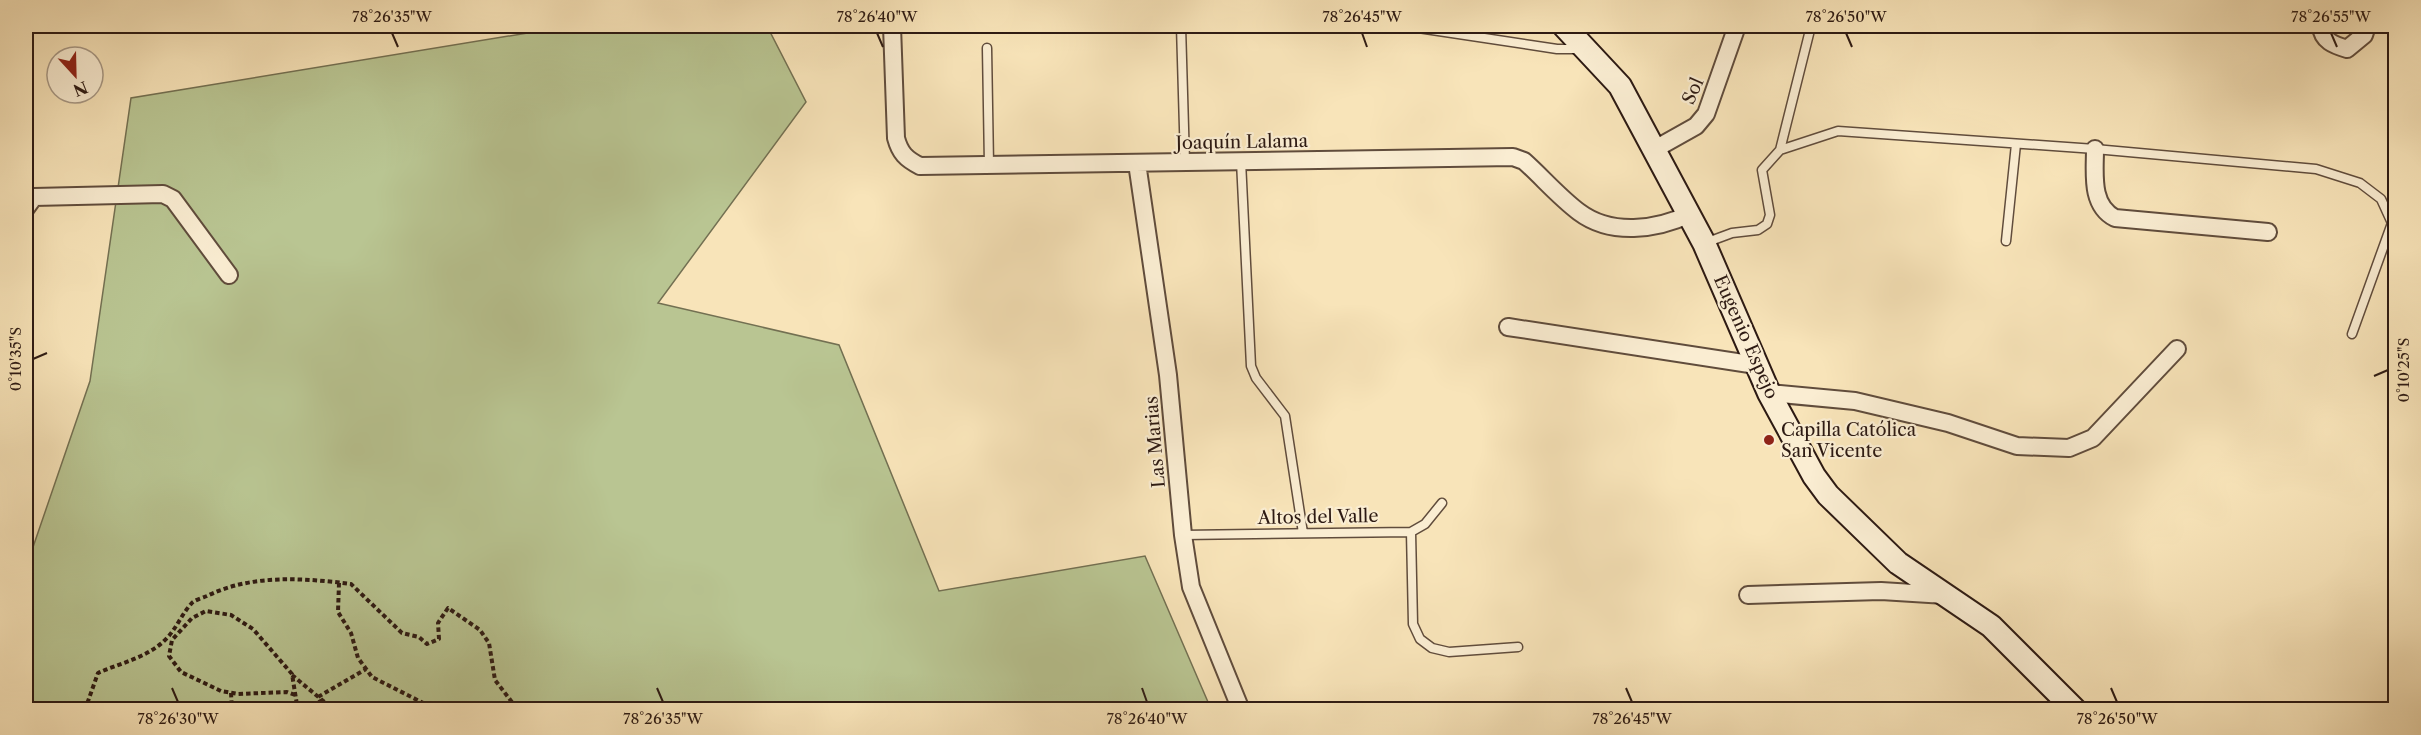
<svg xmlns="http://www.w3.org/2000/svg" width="2421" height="735" font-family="'Libre Caslon Text',serif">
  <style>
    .green { fill: #b9c592; stroke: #737052; stroke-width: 1.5 }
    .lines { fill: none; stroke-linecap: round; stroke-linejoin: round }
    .lane-casing { stroke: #604c3c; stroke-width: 11 }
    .street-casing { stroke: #604c3c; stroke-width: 20 }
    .secondary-casing { stroke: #2d1a13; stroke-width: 26 }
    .path { stroke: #2d1a13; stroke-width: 4; stroke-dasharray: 4.5 3; stroke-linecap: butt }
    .lane { stroke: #faedd2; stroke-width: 8 }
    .street { stroke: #faedd2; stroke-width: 16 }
    .secondary { stroke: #faedd2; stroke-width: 22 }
    .ticks { fill: none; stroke: #2d1a13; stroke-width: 2 }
    .poi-dot { fill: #8f2418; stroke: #faedd2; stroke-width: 2 }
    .labels { text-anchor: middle; stroke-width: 4.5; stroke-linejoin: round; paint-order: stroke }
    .street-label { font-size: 18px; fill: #2d1a13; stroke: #faedd2 }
    .poi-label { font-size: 18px; fill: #2d1a13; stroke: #faedd2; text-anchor: start }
    .neatline { fill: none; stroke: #2d1a13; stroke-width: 2 }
    .ticks-label { font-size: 15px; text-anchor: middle; fill: #2d1a13 }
  </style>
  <rect width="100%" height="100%" fill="#f8e4b9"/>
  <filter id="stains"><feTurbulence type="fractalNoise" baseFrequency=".00333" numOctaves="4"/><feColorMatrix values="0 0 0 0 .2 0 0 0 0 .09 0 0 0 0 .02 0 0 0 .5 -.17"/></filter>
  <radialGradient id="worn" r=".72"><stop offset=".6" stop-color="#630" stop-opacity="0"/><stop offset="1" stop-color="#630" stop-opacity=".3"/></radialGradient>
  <path class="green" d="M570,26H767L806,102L658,303L839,345L939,591L1145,556L1211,709L26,710V620L31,553L90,381L131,98Z"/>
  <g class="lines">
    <defs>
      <path id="lane" d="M1181,26L1185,162
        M1405,26L1557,49H1580
        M987,48L989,165
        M1780,150L1811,26
        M1241,161L1251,366L1256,378L1285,416L1303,533
        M2006,241L2016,144
        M1705,243L1732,233L1758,230L1767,224L1770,215L1762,170L1780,150L1838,131L2095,149L2316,169L2360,183L2381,199L2392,223L2352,334
        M1411,532L1413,624L1420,639L1432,648L1449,652L1518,647
        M1183,535L1411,532L1425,524L1442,503"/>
      <path id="street" d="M892,26L896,138C900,153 906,159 920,166L1513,157L1524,161C1542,177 1559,197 1579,212C1611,236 1656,230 1690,214
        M2321,26C2322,41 2334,45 2347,49L2364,35L2367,26
        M1655,149L1696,126L1706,114L1737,26
        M2095,149C2095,173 2090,205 2115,218L2268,232
        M1137,163L1168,375L1183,535L1191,587L1241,710
        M26,208L34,197L163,194L173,199L229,275
        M1508,327L1756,365
        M1769,393L1855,401L1948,423L2017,446L2069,448L2093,438L2177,349
        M1748,595L1881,591L1945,595"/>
      <path id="secondary" d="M1564,26L1620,86L1704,243L1769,393L1814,476L1828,495L1898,563L1991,626L2075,710"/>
    </defs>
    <use href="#lane" class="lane-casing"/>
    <use href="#street" class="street-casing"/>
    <use href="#secondary" class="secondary-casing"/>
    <path class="path" d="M339,583L338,612L351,633L358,658L372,677L437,710
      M292,675L328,705L385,710
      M231,693L232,710
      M295,695L287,692L238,694L221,691L181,672L169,656L172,640L192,618L206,611L231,615L253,629L292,674L297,705V710
      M89,710L87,704L98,673C120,663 146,658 164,641C176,630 181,615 191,604C194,600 202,598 207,596C251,574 304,578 351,584L402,633L419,637L427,644L439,639L438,623L448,608L480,630L489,643L495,680L518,710
      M325,710L318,697L366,669"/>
    <use href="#lane" class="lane"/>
    <use href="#street" class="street"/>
    <use href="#secondary" class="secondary"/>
  </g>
  <path class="ticks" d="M392,33L398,47M877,33L883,47M1362,33L1367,47M1846,33L1852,47M2331,33L2337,47M33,359L47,353M2374,376L2388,370M172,688L178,702M657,688L663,702M1142,688L1147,702M1626,688L1632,702M2111,688L2117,702"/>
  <circle class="poi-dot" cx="1769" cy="440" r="6"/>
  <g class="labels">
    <g class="street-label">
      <text transform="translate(1693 91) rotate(-66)" y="6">Sol</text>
      <text transform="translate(1242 142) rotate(-1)" y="6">Joaquín Lalama</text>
      <text transform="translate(1746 337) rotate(66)" y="6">Eugenio Espejo</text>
      <text transform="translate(1155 442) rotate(-95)" y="6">Las Marias</text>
      <text transform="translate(1318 517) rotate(-1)" y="6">Altos del Valle</text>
    </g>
    <g class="poi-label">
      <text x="1781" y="436">Capilla Católica<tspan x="1781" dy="21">San Vicente</tspan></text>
    </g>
  </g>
  <rect width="2421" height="735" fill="none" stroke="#f8e4b9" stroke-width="66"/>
  <g transform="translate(75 75) rotate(158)"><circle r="28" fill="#faedd2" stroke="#a89986" stroke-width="1.5"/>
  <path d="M0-4.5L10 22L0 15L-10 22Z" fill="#8f2418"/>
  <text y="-9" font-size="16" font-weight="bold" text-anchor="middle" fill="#2d1a13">N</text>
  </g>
  <rect x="33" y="33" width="2355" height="669" class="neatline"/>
  <g class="ticks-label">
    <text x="392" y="22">78°26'35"W</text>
    <text x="877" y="22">78°26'40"W</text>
    <text x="1362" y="22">78°26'45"W</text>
    <text x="1846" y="22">78°26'50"W</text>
    <text x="2331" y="22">78°26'55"W</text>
    <text transform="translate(16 359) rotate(-90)" y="5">0°10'35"S</text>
    <text transform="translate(2404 370) rotate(-90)" y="5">0°10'25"S</text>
    <text x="178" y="724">78°26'30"W</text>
    <text x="663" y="724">78°26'35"W</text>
    <text x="1147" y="724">78°26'40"W</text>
    <text x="1632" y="724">78°26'45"W</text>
    <text x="2117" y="724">78°26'50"W</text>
  </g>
  <rect width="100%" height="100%" filter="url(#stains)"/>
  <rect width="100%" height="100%" fill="url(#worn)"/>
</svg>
